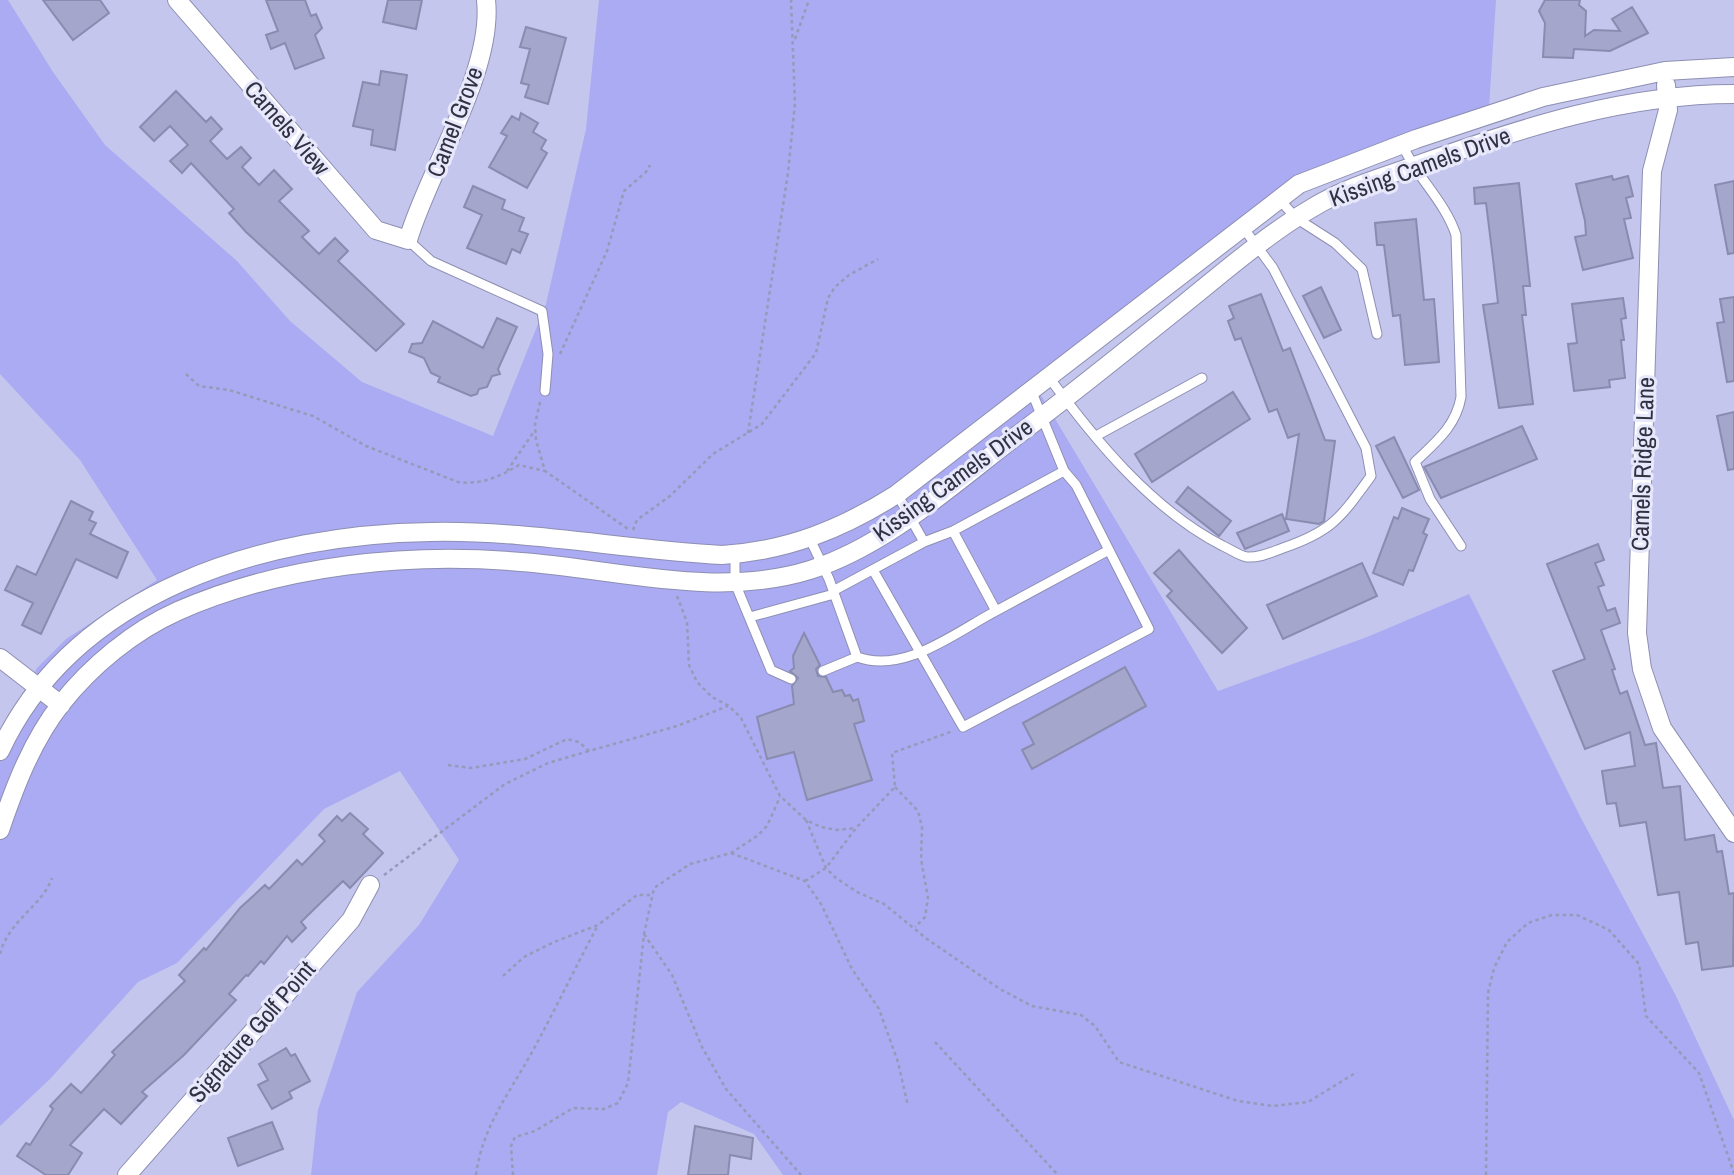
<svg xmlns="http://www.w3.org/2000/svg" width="1734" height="1175" font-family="'Archivo Narrow',sans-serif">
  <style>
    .green { fill: #aaabf2 }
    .building { fill: #a4a6cb; stroke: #898baf; stroke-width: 2 }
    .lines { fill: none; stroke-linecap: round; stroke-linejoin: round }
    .service-casing { stroke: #8e8fb3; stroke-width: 11 }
    .minor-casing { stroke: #8e8fb3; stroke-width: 20 }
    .path { stroke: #9799b9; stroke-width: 2.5; stroke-dasharray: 3.5 3.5; stroke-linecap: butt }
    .service { stroke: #fff; stroke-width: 9 }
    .minor { stroke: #fff; stroke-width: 18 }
    .labels { text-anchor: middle; stroke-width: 6; stroke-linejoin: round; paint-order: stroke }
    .street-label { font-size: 24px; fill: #313241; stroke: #e7e8fc }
  </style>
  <rect width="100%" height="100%" fill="#c4c6ed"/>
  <path class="green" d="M0,0H8L53,72L105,145L237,261L290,321L362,382L493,436L546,304L586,129L599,0H1496L1489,107L1306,173L1033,382L1218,691L1367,637L1469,594L1581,818L1675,994L1734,1120V1175H783L754,1134L681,1102L668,1112L657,1175H311L318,1110L357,992L419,925L459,860L400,771L324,809L177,963L138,982L50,1079L0,1126V733L37,668L66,639L157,580L80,460L0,374Z"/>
  <path class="building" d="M43,0H100L109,13L73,40Z
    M266,0H305L311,16L316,14L322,28L315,35L324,58L295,69L285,43L271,49L266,35L278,31Z
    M388,0H422L416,29L383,22Z
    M1545,0H1580L1579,5L1586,11L1585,36L1594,30L1620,31L1612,19L1632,7L1648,33L1610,51L1574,49L1573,58L1543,57L1545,23L1539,11Z
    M526,27L566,38L548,104L525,97L529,85L521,83L530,49L520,47Z
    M381,71L407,75L395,150L371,145L373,130L353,126L363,82L379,85Z
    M176,91L206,122L211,117L222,129L210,141L227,159L241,147L251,158L242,167L259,185L274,170L292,189L279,201L309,231L302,237L319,254L335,238L348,251L338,261L404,324L376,351L246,232L229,213L234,209L191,163L182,173L170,161L188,145L170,126L154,141L140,127Z
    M521,113L538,123L533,132L546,140L541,149L547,153L527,188L489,167L507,136L501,133L512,116L519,120Z
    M1612,176L1613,180L1628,176L1633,196L1626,198L1631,218L1624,219L1633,258L1583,270L1575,237L1586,235L1585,221L1576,184Z
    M1734,181V253L1728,254L1715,185Z
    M1519,183L1530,286H1523L1526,315H1522L1533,404L1499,408L1483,305L1498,303L1493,259L1486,203L1475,204L1474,188Z
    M473,186L505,200L502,209L524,218L519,231L528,234L520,253L512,249L506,264L467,248L482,215L464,207Z
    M1416,219L1424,300L1434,299L1439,362L1405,365L1400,315L1393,316L1384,245H1377L1375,223Z
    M1321,287L1341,330L1324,338L1303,296Z
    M1261,294L1283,351L1290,348L1325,440L1335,441L1324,521L1319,524L1286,519L1299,434L1288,438L1277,409L1269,412L1241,338L1235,340L1228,321L1234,318L1229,306Z
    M1734,297V381L1727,382L1717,323L1724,322L1720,299Z
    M1623,298L1626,318L1621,319L1624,340H1621L1625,378L1609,380L1610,387L1574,391L1568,344L1577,343L1572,304Z
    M497,318L517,327L498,369L500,374L492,376L487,387L479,389L477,394L471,396L438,382L440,377L431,373L424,358L409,352L412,344L422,343L433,321L483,348Z
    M1233,392L1250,419L1152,482L1135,454Z
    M1734,412V469L1728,470L1717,416Z
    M1522,426L1537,459L1441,498L1424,467Z
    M1394,437L1419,490L1403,498L1376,446Z
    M1188,487L1231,521L1219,536L1176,502Z
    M71,501L93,512L89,520L96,523L90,534L128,552L117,578L76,559L41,634L22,625L33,603L5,590L17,566L36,575Z
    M1402,508L1429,519L1423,533L1427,535L1413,571L1409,570L1403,585L1373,573L1394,517L1398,519Z
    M1282,514L1289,531L1245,549L1237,533Z
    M1598,544L1604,560L1595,563L1604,585L1598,587L1607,611L1615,608L1620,623L1601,630L1615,669L1612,670L1620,694L1627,691L1645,745L1656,743L1663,788L1680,786L1685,840L1714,835L1717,852L1722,851L1729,894L1734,893L1733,966L1702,970L1698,942L1686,944L1679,892L1658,895L1646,822L1620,826L1616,803L1607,804L1602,771L1635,766L1630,732L1585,749L1553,671L1585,659L1547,564Z
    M1179,550L1247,628L1222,653L1167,596L1172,591L1154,573Z
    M1362,563L1377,596L1283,639L1267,605Z
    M804,633L820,665L816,669L818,676L826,677L833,692L842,690L845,696L850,695L853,701L858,699L864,721L854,724L872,780L807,800L794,752L767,759L757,717L794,704L792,686L798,678L790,671L794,668L793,656Z
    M1125,667L1146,706L1032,769L1022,750L1034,744L1023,723Z
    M350,813L368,829L363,834L383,853L350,888L343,881L301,922L306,928L292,942L287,936L264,964L261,961L248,976L246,975L229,994L236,1000L184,1055L142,1092L147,1096L121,1124L104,1109L70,1145L82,1153L68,1175H46L17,1156L26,1143L30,1145L53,1109L50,1106L71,1084L81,1093L115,1055L112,1052L185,981L179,975L204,948L206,950L240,908L265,885L269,889L297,860L302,865L325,841L319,835L337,816L342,821Z
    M286,1048L291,1056L295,1054L310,1081L289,1092L292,1098L272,1109L258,1085L268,1080L259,1064Z
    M272,1122L283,1149L238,1166L228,1138Z
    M695,1126L753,1138L751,1159L730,1155L728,1175H688Z"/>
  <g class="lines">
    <defs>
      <path id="service" d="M1402,144C1416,177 1445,201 1456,235L1461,397C1456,426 1436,442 1415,462L1430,499L1461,546
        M1279,199L1296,218L1335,243L1362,269L1377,334
        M408,240L431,261L542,311L548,354L545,391
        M1048,376C1094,439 1152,510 1223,546C1230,549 1240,556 1247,557C1260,558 1272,552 1283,548C1333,531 1341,517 1371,476L1366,448L1273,268L1242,226
        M1096,436L1202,378
        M953,531L1064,471L1031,390
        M810,539L829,579L857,657
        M735,554V583L771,670L791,679
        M873,570L963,727L1149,629L1076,485L1064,471
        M833,591L924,542
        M996,611L1109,550
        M750,617L834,594
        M823,671L857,657C905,674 954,633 996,611L953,531L924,542L897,494"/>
      <path id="minor" d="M177,0L376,230L408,240C428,171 494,71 486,0
        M1666,85L1668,110L1652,171L1637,633L1642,669L1662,728L1734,833
        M0,658L61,705
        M0,751C75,590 266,534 431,532C528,530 625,550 722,555C787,551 842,529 897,494L1299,184L1416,139L1543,97L1665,71L1734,67
        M0,830C15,786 32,741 61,704C91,666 133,631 178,611C282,565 409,552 521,562C616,569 716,599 810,570C888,545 954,483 1019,434C1075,392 1129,348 1184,304C1225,271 1266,235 1312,208C1346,187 1386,176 1423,163C1524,127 1626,94 1734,94
        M127,1175L351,920L370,885"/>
    </defs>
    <use href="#service" class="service-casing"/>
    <use href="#minor" class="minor-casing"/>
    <path class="path" d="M795,39L809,0
      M560,354L607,251L624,191L646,172L650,165
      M186,374L199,386L229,390L313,416L366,446L458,482C481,485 499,477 519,465L545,471
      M540,402L535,424L536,440L545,471L628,529
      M748,433L788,173L795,103L791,0
      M507,471L535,430
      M633,530L637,520L670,496L713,454L762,424L816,353L828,298L835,287L849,275L878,259
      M677,596L687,622L689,665L697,682L712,697L729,706L741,718L780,796L806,820L821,827L837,830L856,828
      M448,765L471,768L525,759L567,739L579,742L589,751L677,726L728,706
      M895,787L918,811L922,827L921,859L928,898L925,917L915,927
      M806,820L826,868L836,878L857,892L884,904L927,939L1000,989L1032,1006L1081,1015L1095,1026L1119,1062L1238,1101L1273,1106L1308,1102L1357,1072
      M731,853L805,881L821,904L852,969L879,1009L898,1062L908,1106
      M384,875L505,784L548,763L589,751
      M805,881L826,868L856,828L895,787L892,753L953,731
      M644,934L672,975L702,1047L726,1089L801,1175
      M0,954C8,921 43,905 52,878
      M503,976L524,957L554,942L598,925L637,895H650
      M935,1042L1058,1175
      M476,1175C482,1128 508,1095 531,1054C554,1012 575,968 598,925
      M513,1175L511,1146L515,1137L535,1131L573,1108L604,1109L618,1103L628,1083L644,934L654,888L690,864L731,853L757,836L767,826L780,797
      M1486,1175L1488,993L1494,968L1507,942L1528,923L1552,915H1577L1609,930L1639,964L1646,1016L1699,1073L1734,1173"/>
    <use href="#service" class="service"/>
    <use href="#minor" class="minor"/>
  </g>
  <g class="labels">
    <g class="street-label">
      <text transform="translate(455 122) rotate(-69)" y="8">Camel Grove</text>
      <text transform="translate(287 128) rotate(49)" y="8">Camels View</text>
      <text transform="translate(1420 167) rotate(-20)" y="8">Kissing Camels Drive</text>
      <text transform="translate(1643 464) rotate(-88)" y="8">Camels Ridge Lane</text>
      <text transform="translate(953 480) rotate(-36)" y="8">Kissing Camels Drive</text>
      <text transform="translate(252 1032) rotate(-49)" y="8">Signature Golf Point</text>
    </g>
  </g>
</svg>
